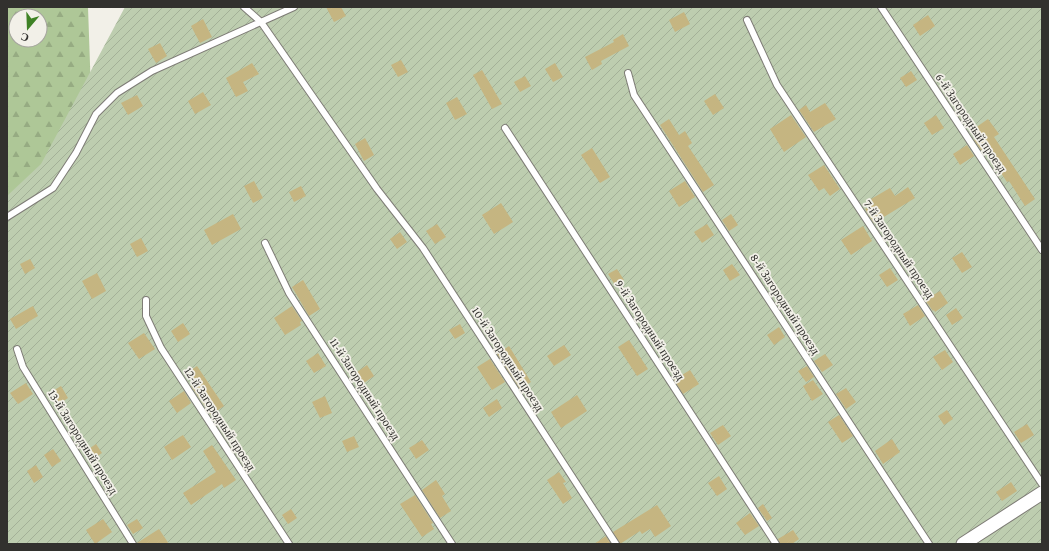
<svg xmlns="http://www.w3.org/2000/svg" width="1049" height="551" font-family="'Crimson Pro',serif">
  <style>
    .forest { fill: url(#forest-firs); fill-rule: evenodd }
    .garden { fill: url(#garden-furrows) }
    .building { fill: #c5b581 }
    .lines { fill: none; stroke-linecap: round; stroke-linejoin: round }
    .service-casing { stroke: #7e7c76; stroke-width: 8 }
    .minor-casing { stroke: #7e7c76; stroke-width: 15 }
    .service { stroke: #fff; stroke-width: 6 }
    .minor { stroke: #fff; stroke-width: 13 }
    .labels { text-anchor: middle; stroke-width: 3.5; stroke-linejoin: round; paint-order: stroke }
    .street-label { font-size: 12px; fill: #32312e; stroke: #f2f0e8 }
  </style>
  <defs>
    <pattern id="forest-firs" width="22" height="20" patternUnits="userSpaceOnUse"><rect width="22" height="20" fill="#aec797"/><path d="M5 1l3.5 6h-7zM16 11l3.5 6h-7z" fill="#96ab82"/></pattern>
    <pattern id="garden-furrows" width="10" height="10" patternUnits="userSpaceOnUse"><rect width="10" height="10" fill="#bdcdaf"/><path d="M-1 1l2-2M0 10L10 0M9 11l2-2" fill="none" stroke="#a3b097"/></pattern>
  </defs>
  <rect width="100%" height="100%" fill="#f2f0e8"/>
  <path class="forest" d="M7,7H88L91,93L59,171L7,208ZM16,16H40V40H16Z"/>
  <path class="garden" d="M125,7H1042V544H7V196L41,164Z"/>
  <path class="building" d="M326,7H341L346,16L334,22Z
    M684,12L690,24L675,32L669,20Z
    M928,15L935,26L920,36L913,25Z
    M203,19L212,37L200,43L191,26Z
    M623,34L629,46L601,61L602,64L592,70L585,57L614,42L613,40Z
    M160,43L167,56L156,63L148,49Z
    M401,60L408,72L398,77L391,65Z
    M252,63L259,74L243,82L248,91L236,97L226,78Z
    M555,63L563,77L553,82L545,69Z
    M482,70L502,104L492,109L473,75Z
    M911,71L917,80L906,87L900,78Z
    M525,76L531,86L520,92L514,82Z
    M203,92L211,105L195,114L188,101Z
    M715,94L724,108L713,115L704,101Z
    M137,95L143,106L128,115L121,103Z
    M457,97L467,114L455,120L446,103Z
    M825,103L836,119L814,132L799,110L806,105L810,112Z
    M791,115L806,137L784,152L770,129Z
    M936,115L944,128L932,135L924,123Z
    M669,119L679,135L685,131L692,143L688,146L714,185L703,192L660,125Z
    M988,119L999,134L994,137L1035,199L1025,206L1009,181L1007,182L985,149L982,151L974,140L980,136L975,128Z
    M365,138L374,155L364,161L355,144Z
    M967,145L974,156L960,165L953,154Z
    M592,148L610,177L600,183L581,155Z
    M824,165L840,189L830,196L824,188L819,191L808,175Z
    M254,181L263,198L253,203L244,186Z
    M685,181L695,197L679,207L669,191Z
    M301,186L306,196L294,202L289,192Z
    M908,187L915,198L874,223L865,209L874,204L871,199L890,188L895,196Z
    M501,203L513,222L494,234L482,215Z
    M233,214L241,229L212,245L204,230Z
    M731,214L738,225L729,231L722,220Z
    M437,224L446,237L435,244L426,231Z
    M707,224L714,235L702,243L694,232Z
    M863,226L872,241L851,255L841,240Z
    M400,232L407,242L397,249L390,239Z
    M141,238L148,251L137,257L130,244Z
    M962,252L972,267L962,273L952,258Z
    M30,259L35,268L25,274L20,264Z
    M732,264L740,275L730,281L723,270Z
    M890,268L898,280L887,287L879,275Z
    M617,269L624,280L615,285L608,274Z
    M97,273L106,291L92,299L82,281Z
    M303,280L320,309L309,316L292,287Z
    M940,291L948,303L935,312L934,310L933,311L925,300Z
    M918,305L925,316L910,326L903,314Z
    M33,306L38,316L16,329L10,319Z
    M292,306L302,321L300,322L301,325L285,335L274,318Z
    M956,308L963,318L952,325L946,315Z
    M183,323L190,334L178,342L171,331Z
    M460,324L465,333L455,339L449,330Z
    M779,327L785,337L774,345L767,335Z
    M144,333L155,349L139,359L128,343Z
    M629,340L648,369L637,376L618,347Z
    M564,345L571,355L554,366L547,356Z
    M509,346L531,382L520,389L497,354Z
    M945,350L953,362L942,370L933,357Z
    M318,353L326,366L314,373L306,361Z
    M825,354L833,365L822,372L814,361Z
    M490,359L505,382L492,390L477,367Z
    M367,365L374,376L361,385L354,374Z
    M197,366L224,406L211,415L191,386L195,383L188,372Z
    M807,366L814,377L806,382L798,371Z
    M690,370L699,384L683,394L674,380Z
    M813,380L823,394L812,401L803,386Z
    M26,383L33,394L18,404L10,393Z
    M61,386L68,398L59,404L51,392Z
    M846,388L856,402L846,409L836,394Z
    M184,391L191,403L177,413L169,401Z
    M577,395L587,411L561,428L551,412Z
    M325,396L332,413L320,418L312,402Z
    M497,399L502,408L489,417L483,408Z
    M947,410L953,419L944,425L938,416Z
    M839,415L853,436L842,443L828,422Z
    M1027,424L1034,435L1021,443L1014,432Z
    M723,425L731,436L718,445L710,433Z
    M183,435L191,447L172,460L164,447Z
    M354,436L359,447L347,452L342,441Z
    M892,439L900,452L883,464L875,451Z
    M422,440L429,450L416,459L409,448Z
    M96,444L102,453L90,461L84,452Z
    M212,445L236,480L224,488L222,484L191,505L183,493L216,472L203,451Z
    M53,449L61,461L52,467L44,455Z
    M36,465L43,477L34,483L27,471Z
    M559,472L566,482L563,483L572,498L563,504L547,480Z
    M719,476L727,489L717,496L708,483Z
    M436,480L445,494L442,496L451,511L440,518L422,490Z
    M1011,482L1017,491L1002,501L996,492Z
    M415,495L433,523L431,524L434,529L422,537L400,504Z
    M763,504L772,518L767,521L758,508Z
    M657,505L671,526L655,537L650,529L642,534L640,531L620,544L613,532Z
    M291,509L297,518L288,524L282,515Z
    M750,513L759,526L745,535L736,523Z
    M103,519L112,532L95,544L86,530Z
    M137,519L143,528L133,534L127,525Z
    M159,529L169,544H137V543Z
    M793,530L799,539L792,544H780L778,539Z
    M606,536L611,544H594Z"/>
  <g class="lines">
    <defs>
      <path id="service" d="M244,7L261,22L377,189L423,248L616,544
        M881,7L1042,250
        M747,20L777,85L1042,484
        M628,73L634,95L929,544
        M505,128L776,544
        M7,217L53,188L76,153L96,114L117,93L152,71L294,7
        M265,243L289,293L452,544
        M146,300V316L161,348L289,544
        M17,349L23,367L133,544"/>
      <path id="minor" d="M963,544L1042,493"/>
    </defs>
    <use href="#service" class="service-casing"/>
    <use href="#minor" class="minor-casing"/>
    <use href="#service" class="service"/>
    <use href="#minor" class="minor"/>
  </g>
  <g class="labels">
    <g class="street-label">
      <text transform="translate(971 123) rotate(56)" y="4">6-й Загородный проезд</text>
      <text transform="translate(899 249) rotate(56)" y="4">7-й Загородный проезд</text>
      <text transform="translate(785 304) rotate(57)" y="4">8-й Загородный проезд</text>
      <text transform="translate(650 330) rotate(57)" y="4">9-й Загородный проезд</text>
      <text transform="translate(508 359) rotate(57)" y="4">10-й Загородный проезд</text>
      <text transform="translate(365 389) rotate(57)" y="4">11-й Загородный проезд</text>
      <text transform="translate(220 419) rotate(57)" y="4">12-й Загородный проезд</text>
      <text transform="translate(83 442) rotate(58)" y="4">13-й Загородный проезд</text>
    </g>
  </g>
  <rect width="1049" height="551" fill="none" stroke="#32312e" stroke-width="16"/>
  <g transform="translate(28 28) rotate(199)"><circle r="19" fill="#f2f0e8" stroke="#a5a49e"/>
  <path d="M0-3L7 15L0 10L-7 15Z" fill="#3f8225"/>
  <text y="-6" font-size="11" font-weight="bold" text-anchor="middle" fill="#32312e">С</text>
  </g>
</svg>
